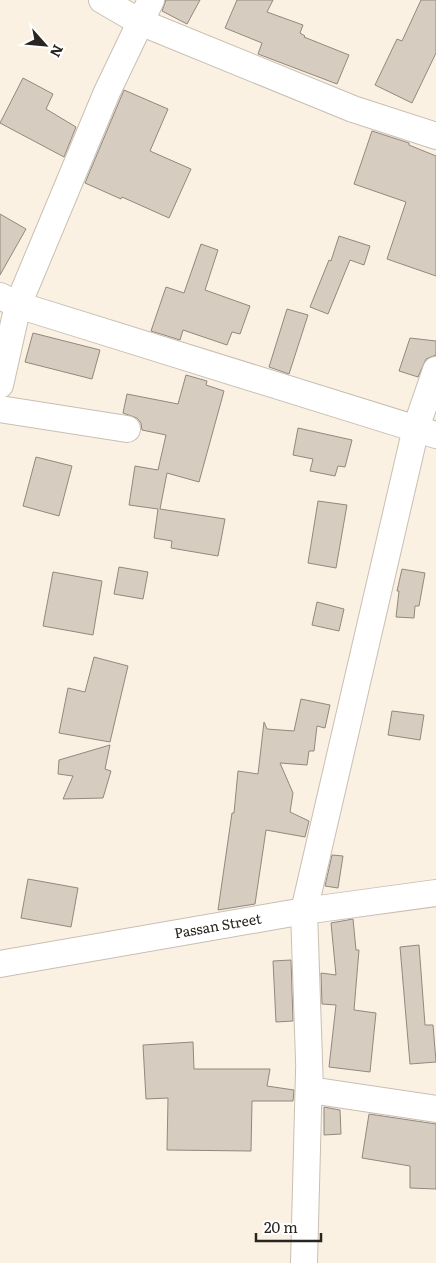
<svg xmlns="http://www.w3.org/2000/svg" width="436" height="1263" font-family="Literata,serif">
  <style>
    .building { fill: #d6cdc0; stroke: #92897d }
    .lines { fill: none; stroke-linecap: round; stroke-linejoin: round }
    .minor-casing { stroke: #c8bfb2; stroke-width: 28 }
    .minor { stroke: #fff; stroke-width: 26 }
    .labels { text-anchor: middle; stroke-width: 5; stroke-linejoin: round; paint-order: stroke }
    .street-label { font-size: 14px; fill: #292520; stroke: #fff }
  </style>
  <rect width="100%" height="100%" fill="#faf1e3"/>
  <path class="building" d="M166,0H200L187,24L162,11Z
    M237,0H273L267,12L303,25L300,33L305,36L304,37L349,55L337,84L258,54L262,43L225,28Z
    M421,0H436V53L412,103L375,85L397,39L402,41Z
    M23,78L53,94L46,109L76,127L64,157L0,123Z
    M124,90L168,109L150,151L191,169L169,218L122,197L121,199L85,183Z
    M372,131L409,143V145L436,156V276L387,259L406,202L354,184Z
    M0,214L26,229L0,275Z
    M339,236L370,246L364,265L350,260L328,314L310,307L329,260L331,261Z
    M201,244L218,250L205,290L250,306L240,334L232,332L227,345L183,330L180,340L151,331L166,287L184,293Z
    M287,309L308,315L289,374L269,367Z
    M33,333L100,350L92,379L25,362Z
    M410,338L436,341V355L426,359L418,377L399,371Z
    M186,375L207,381L206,385L224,391L199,482L167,473L160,509L225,519L218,556L171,548L172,541L154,538L158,509L129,505L135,466L158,470L166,435L142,430L141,423L137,418L123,413L127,394L178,404Z
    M298,428L352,440L345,467L338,466L335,476L310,471L313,459L293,455Z
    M36,457L72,466L59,516L23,506Z
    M318,501L347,505L336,568L308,563Z
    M119,567L148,572L143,599L114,594Z
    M402,569L425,573L419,606H415L414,618L396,617L399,591H397Z
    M53,572L102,581L93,635L43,626Z
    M317,602L344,609L339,631L312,625Z
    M94,657L128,666L110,742L59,733L68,688L85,692Z
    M301,699L330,705L325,728L317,726L314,751H309L307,765L280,763L293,793L290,812L309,821L305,837L266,830L255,904L218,910L232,813H234L238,771L258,774L264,722L267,729L294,731Z
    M392,711L424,715L420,740L388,735Z
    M110,745L105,769L111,771L103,798L63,799L73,776L58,774L59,760Z
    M332,855L343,856L338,888L325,886Z
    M28,879L78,888L71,927L21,918Z
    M353,919L356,950H359L354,1010L376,1013L370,1072L329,1067L336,1005L322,1004L321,973L336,975L331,923Z
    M419,945L425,1025H433L436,1062L410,1064L400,947Z
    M291,960L293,1021L276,1022L273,961Z
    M193,1042L194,1069H270L267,1086L294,1090L293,1101H252L251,1151L167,1150L168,1098L146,1099L143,1045Z
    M324,1107L340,1110L341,1134L324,1135Z
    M369,1114L436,1124V1189L410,1188V1166L362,1158Z"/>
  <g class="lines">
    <defs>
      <g id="minor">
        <path d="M102,0L140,22L353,109L436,136"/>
        <path d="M0,296L18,305L436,435"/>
        <path d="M436,370L416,428L304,911L310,1090L436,1109"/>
        <path d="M0,385L18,305L107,92L151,0"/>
        <path d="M0,409L127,429"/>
        <path id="s1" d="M0,964L304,911L436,893"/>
        <path d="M304,1263L309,1072"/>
      </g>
    </defs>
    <use href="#minor" class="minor-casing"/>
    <use href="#minor" class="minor"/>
  </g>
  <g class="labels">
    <g class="street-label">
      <text dy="5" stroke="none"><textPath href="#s1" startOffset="221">Passan Street</textPath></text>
    </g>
  </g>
  <g transform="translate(45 45) rotate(117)" stroke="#ffffff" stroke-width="4" paint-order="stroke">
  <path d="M0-4L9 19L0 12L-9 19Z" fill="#292520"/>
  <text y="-8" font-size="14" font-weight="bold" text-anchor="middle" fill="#292520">N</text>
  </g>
  <path d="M256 1233v8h65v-8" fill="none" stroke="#292520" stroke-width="2.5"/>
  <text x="264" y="1233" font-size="15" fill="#292520" stroke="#ffffff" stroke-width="4" paint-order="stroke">20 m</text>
</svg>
